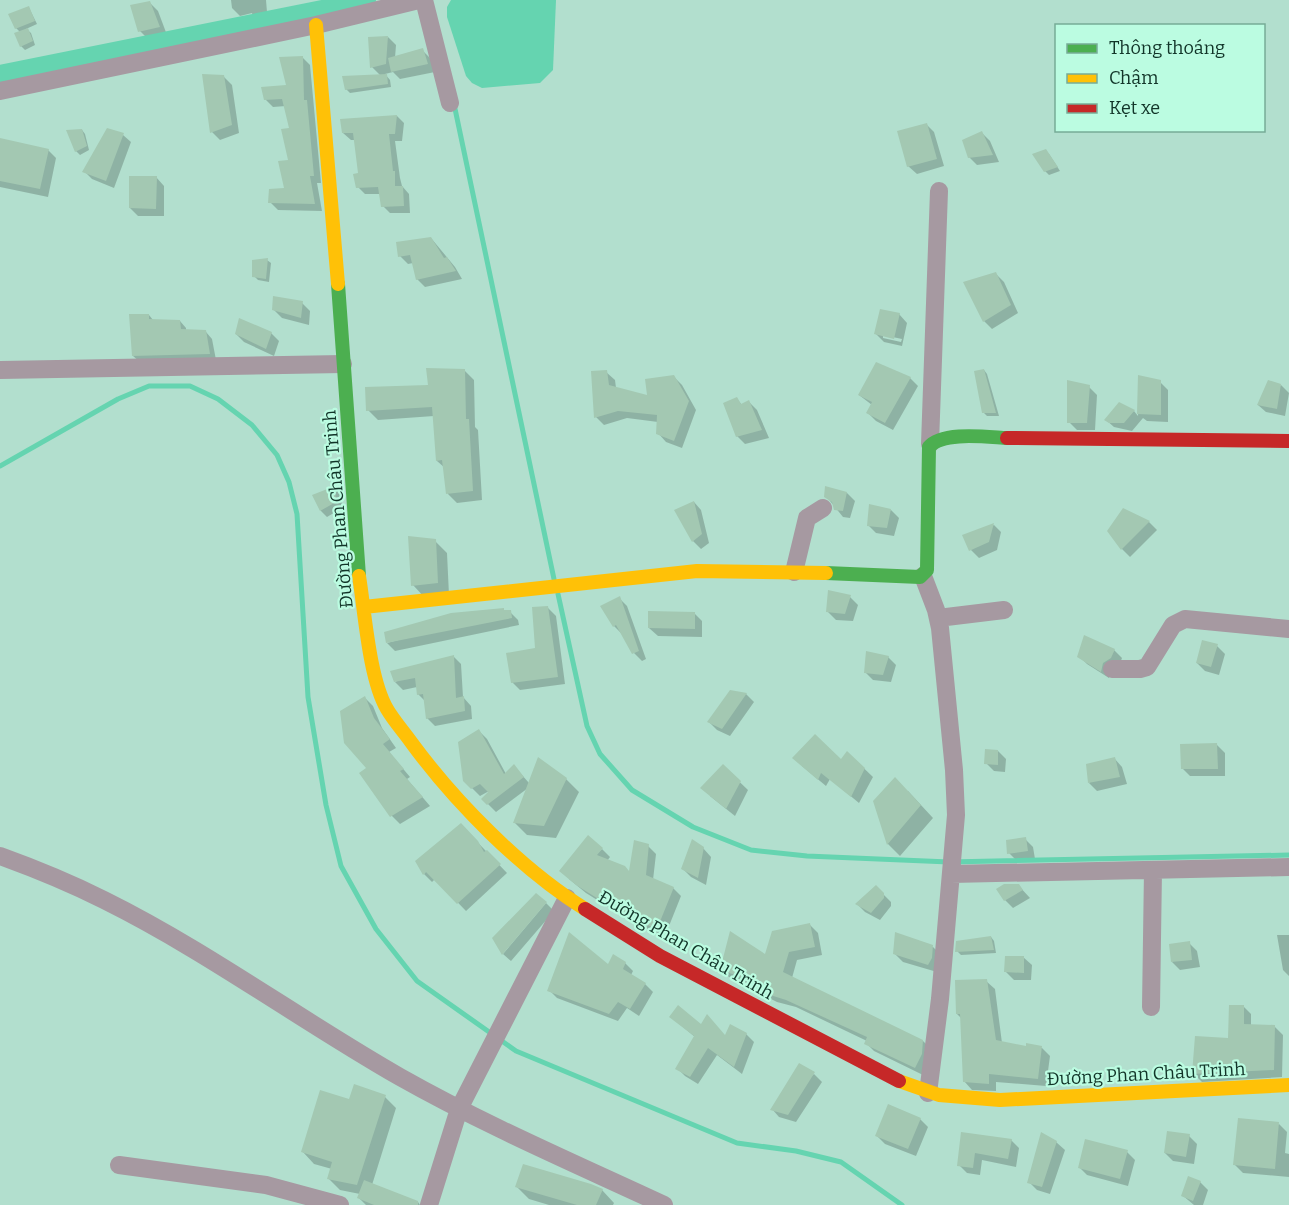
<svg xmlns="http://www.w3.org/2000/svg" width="1289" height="1205" font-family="Bitter,serif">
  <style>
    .water { fill: #65d4b0 }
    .shadow { fill: #0003; fill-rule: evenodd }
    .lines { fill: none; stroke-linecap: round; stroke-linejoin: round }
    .stream { stroke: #65d4b0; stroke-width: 5 }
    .canal { stroke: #65d4b0; stroke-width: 18 }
    .building { fill: #a3c8b2 }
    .street { stroke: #a699a1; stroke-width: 18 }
    .fast { stroke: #4caf50; stroke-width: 14 }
    .slow { stroke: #ffc107; stroke-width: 14 }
    .jam { stroke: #c62828; stroke-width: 14 }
    .labels { text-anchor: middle; stroke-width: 4.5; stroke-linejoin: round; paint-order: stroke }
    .street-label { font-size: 18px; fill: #113428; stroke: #bbfce1 }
  </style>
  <rect width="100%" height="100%" fill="#b2dfce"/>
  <path class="water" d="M451,0H556L553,70L540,83L482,88L472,83L466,76L447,17V7Z"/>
  <path class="shadow" d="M231,0H266L268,24L261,25L253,17L252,13L240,16L232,8Z
    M324,0H338V3H327Z
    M150,3L158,11L167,35L148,39L140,31Z
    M29,8L37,24L26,29L31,33L35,45L25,50L21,46L20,32L16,28Z
    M388,37L396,45L395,58L422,50L430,58L435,72L400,79L393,72L385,74L390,80L391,87L350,93L346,89L381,76L372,67Z
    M302,57L310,65L321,183H317L322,211L278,210L270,202L286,190L291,129L286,106L273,107L265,99L288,87Z
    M204,76L224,77L232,85L239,133L220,140L212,132Z
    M397,116L404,123L402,141H395L400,178L402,186L409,194L410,213H390L383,206L380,194H365L358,187L360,175L355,140H351L343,133Z
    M926,124L934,132L944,166L917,174L908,166Z
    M82,130L85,134L89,150L80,155L76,151Z
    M982,133L990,141L999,162L977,165L969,157Z
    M123,135L131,142L114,188L92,179L84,171Z
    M0,140L48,150L56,158L48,197L0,187Z
    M1049,154L1060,171L1049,175L1045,171Z
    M156,177L164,186V216H138L130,208Z
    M431,238L455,267L462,279L425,287L417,279L413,263L408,264L400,256Z
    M267,260L271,263L269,282L258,280L254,276Z
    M995,273L1004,282L1018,313L992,329L984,321Z
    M302,303L310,311L309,325L282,318L274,310Z
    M899,314L907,323L902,346L884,342L876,334ZM883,335L902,339L901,342L883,338Z
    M149,315L153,320L180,321L186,328V331L206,332L212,339L216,360L140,362L133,356Z
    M271,333L279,341L274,356L244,342L236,334Z
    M464,370L474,380L475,427L478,430L482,500L457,503L448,494L445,468L437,461L434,416L378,420L368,410Z
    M984,370L987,374L999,416H987L983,412Z
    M606,372L615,380L616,388L649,397L674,377L682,385L696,410L682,448L666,442L658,433V422L627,418L604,425L596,417Z
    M1140,377L1160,382L1168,390V422L1147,421L1143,418L1132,431L1114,427L1106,420L1134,411L1138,416Z
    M910,378L918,386L893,430L876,421L868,413L872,405L859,395Z
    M1281,385L1289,393L1285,416L1266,412L1258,405Z
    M1089,387L1097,395L1095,430H1077L1069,422Z
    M737,399L742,405L749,402L757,410L769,438L745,444L737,436Z
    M335,488L341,494L342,508L327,517L321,511L314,496Z
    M847,493L855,501L850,518L843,517L826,496Z
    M694,502L701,510L709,543L701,549L693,541L677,511Z
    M891,510L899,518L894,536L876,533L868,525Z
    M1124,510L1149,522L1157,530L1130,557L1122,549Z
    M994,525L1001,532L997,550L979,558L971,550L964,536Z
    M435,541L447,553L449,595L425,598L413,585Z
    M850,597L858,605L853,621L836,620L828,612Z
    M619,598L627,606L646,659L642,661L634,653L623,635L614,626Z
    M548,608L556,616L565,684L520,690L512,682L537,649Z
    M505,612H510L518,620L519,625L395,651L387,643Z
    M694,613L702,621V637L658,636L649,628Z
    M1217,646L1225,654L1219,675L1205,671L1197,663Z
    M1114,650L1122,658L1119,666L1110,671L1109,678L1087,664L1079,656Z
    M453,656L461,664L463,697L471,706L472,719L435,726L427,718L425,701L418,694L417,687L403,690L395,682Z
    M888,657L896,665L891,682L873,680L865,672Z
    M731,692L746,694L754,702L730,736L717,730L709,722Z
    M365,698L373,706L382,728L396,748L389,752L410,777L407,779L430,806L400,824L392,816L361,773L368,769Z
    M479,731L487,739L506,774L514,766L529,783L538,760L566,779L579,792L556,838L527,835L515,823L528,788L496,812L483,799L491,790L480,796L465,781Z
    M1217,745L1225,753V776H1190L1182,768Z
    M998,751L1006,759L1005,772L994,771L986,763Z
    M848,753L873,777L859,803L830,779L826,786L802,766L841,761Z
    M1114,758L1122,767L1127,784L1097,791L1089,783Z
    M723,766L748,790L735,816L710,796Z
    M908,791L933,818L900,856L888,844L875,801Z
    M461,825L507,873L466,911L435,879L432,882L424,874Z
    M1025,839L1033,847L1035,859L1017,861L1009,853Z
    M648,846L656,854L653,880L673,888L681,896L665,936L634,923L586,893L569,879L602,849L610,857L607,861L630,874Z
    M703,848L711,857L706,885L691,877L683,869Z
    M1018,885L1030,898L1013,908L1005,900Z
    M876,887L891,902V906L880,920L865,912L857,904Z
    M546,903L554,911L511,961L503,954Z
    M810,925L818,933L822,955L797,960L792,978L923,1041L931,1049L923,1075L874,1051L866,1043L867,1041L796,1007L777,1002L765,996L757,986L729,977L721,969L766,957Z
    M1277,935H1289V976L1283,970Z
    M991,937L994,941L996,953L961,955L957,951Z
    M1189,943L1197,951L1200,967L1180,970L1172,962Z
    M933,947L941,955L937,972L903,962L894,953Z
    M1023,957L1032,965L1031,980H1014L1006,972Z
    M625,963L633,971L631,975L645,984L653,992L639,1016L627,1008L618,1021L557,998L549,990L609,967Z
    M986,981L995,989L1002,1043L1027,1048H1042L1050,1056L1046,1086L996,1082V1091L972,1090L964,1081L961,1018L957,1014Z
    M1243,1006L1251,1014V1026H1274L1283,1035L1282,1077L1202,1082L1194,1074L1230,1040Z
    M671,1017L702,1026L726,1037L746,1034L754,1042L742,1074L717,1055L698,1084L685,1076L677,1068L695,1037Z
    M814,1074L822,1082L796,1122L779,1117L772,1109Z
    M385,1097L396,1108L372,1185L418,1202L420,1205H366L359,1198L360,1194L340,1190L329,1179L332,1169L314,1164L303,1152Z
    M920,1119L928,1127L916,1156L885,1144L877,1136Z
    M1279,1124L1287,1132L1285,1153L1289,1154V1177L1243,1173L1235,1165Z
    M962,1134L1011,1140L1019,1148L1016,1167L982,1160L980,1175L967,1173L959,1165Z
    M1189,1136L1197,1144L1194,1164L1173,1161L1165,1153Z
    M1056,1142L1065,1150L1050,1194L1037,1190L1029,1182Z
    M1127,1152L1135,1160L1128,1186L1087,1175L1079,1167Z
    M1200,1182L1208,1190L1203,1205H1194L1182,1195Z
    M517,1187L602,1190L614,1203L613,1205H549L529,1199Z"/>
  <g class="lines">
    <path class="stream" d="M454,104L554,579
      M0,466L118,399L149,386H190L218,399L252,425L277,455L289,482L297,514L308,697L326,805L341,866L376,929L417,981L516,1051L737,1143L796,1151L841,1162L902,1205
      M558,594L587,726L600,754L632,790L693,827L751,850L807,856L949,862L1289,855"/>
    <path class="canal" d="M0,74L367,0"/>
  </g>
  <path class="building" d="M150,1L160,27L138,32L130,5Z
    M29,6L35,21L15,29L8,14Z
    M28,28L33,41L20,47L14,33Z
    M388,36L386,64L370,68L368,37Z
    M423,48L428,64L391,72L388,58Z
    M303,56L304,100H307L314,176H310L315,204L268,203L269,189L284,188L278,161L288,160L281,129L289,128L282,99L264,100L261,87L286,85L279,57Z
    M202,74L224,75L232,125L210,133Z
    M387,74L388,84L345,90L342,76Z
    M397,115L395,134H389L393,171H395V186H403L404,206L381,207L378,187L356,188L353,174L358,173L353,133H342L340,119Z
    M927,123L937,159L907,167L897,131Z
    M107,128L124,133L106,181L82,172Z
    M82,129L87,146L75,152L66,130Z
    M982,131L993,155L968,158L962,140Z
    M0,138L49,149L40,189L0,181Z
    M1046,149L1058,167L1044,172L1032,154Z
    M129,176H157L156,209L129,208Z
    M431,237L444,258L447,257L456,271L416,280L410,255L398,257L396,242Z
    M268,258L266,279L252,277V260Z
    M996,272L1011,305L983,322L963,282Z
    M273,296L303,301L301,318L272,310Z
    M880,309L900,313L894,339L874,334Z
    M129,314H149V319L180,320L181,329L206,330L210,354L132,356Z
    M239,318L272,332L266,349L235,334Z
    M876,362L911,377L885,423L866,413L872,402L858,395Z
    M426,368L465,369L466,419H469L473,491L446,494L442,460L436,461L432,407L366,411L365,387L428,385Z
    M984,369L996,413H982L974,371Z
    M607,370L609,385L647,395L645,379L674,375L689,401L674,441L656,434L657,415L618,411L594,418L591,371Z
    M1138,375L1161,380V415L1137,414Z
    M1067,380L1090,385L1087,423H1067Z
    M1268,380L1281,384L1277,409L1257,405Z
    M737,397L741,404L749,400L762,430L736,437L723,403Z
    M1119,402L1135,410L1124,423H1109L1104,420Z
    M335,486L336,502L320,511L312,495Z
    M825,486L847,492L843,511L834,510L832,502L824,497Z
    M694,501L702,534L692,542L674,510Z
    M869,504L891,509L887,528L867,526Z
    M1123,508L1150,521L1121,550L1107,531Z
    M994,523L989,542L969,551L962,535Z
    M408,536L436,539L438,583L411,586Z
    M828,590L851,595L845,614L826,612Z
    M620,596L639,651L632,654L616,625L613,627L600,606Z
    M548,606L558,677L511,683L506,653L535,648L532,607Z
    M504,608V610H511L512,618L386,643L384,632L451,613Z
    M648,611L695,612V629L648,628Z
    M1084,635L1115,649L1111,658L1103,663L1101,672L1077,657Z
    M1202,640L1218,644L1211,667L1196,663Z
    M866,651L889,656L883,675L864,673Z
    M454,655L456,698L464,696L465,711L426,719L423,694L417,695L415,678L394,682L390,671Z
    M730,690L747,693L722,729L707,722Z
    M365,696L374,718L390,739L383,744L404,769L400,771L423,797L390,817L359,773L366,768L344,743L340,711Z
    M479,729L504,774L514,764L524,777L487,805L481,799L488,792L480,784L471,789L463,781L458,742Z
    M815,734L841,759L847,751L865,768L851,797L821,773L818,780L792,758Z
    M1217,743L1218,769H1181L1180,744Z
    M985,749L998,750V765L984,764Z
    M538,757L567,778L544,826L513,823Z
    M1115,757L1120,777L1088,783L1086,764Z
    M723,764L741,781L726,809L700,788Z
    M895,777L921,805L887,845L873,801Z
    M461,823L478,841L484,852L487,850L501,864L457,904L426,872L423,875L415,861Z
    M588,835L603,848L597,855L625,866L629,871L634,840L649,844L646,875L674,887L657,929L624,915L576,885L559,871Z
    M1026,837L1028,851L1007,854L1006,840Z
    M692,839L704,847L698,878L681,869Z
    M1004,884H1019L1023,890L1004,901L996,889Z
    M876,885L884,893V898L871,913L855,904Z
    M536,893L547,902L502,955L492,938Z
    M810,923L815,947L789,952L783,972L923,1040L922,1054L915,1068L864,1044L867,1037L786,1000L767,994L755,988L757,982L720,970L730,931L765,954L772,931Z
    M569,932L608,964L613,954L626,962L623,969L646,983L630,1009L618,1002L609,1014L547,991Z
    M895,932L933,945L932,958L928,965L893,954Z
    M991,936L994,950L955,952L956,941Z
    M1190,941L1192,960L1171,962L1169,944Z
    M1005,956H1024V973L1004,972Z
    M987,979L996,1040L1026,1046V1043L1042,1046L1038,1079L989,1074V1084L963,1082L960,1014H956L955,980Z
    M678,1005L701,1024L707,1014L725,1035L730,1024L747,1033L734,1067L708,1048L690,1077L675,1069L694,1036L669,1017Z
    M1229,1005H1244V1024L1275,1025L1274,1070L1192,1074L1195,1036L1228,1038Z
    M799,1063L815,1072L788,1115L770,1110Z
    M354,1084L386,1095L357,1185L327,1179L332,1162L301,1152L320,1090L349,1099Z
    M888,1104L921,1118L908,1149L875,1136Z
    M1238,1118L1279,1122L1275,1169L1233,1165Z
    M1167,1131L1190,1134L1186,1157L1164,1153Z
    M961,1132L1012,1139L1008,1159L975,1153L973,1168L957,1166Z
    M1041,1132L1057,1141L1042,1187L1027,1183Z
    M1085,1139L1128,1150L1120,1179L1078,1168Z
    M523,1164L591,1184L603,1189L596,1205H577L515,1187Z
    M1188,1176L1201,1181L1193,1201L1181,1196Z
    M364,1180L418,1201V1205H374L357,1198Z"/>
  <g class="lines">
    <path class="street" d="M424,0L450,103
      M0,91L316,25L419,0
      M0,370L343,364
      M930,444L939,191
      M794,572L807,518L823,508
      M923,576L936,610L940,628L954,770L956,815L940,999L928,1093
      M938,618L1004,610
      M1112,669H1140L1147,667L1173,625L1185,619L1289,629
      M0,856C36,869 70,883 104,900C207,951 300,1020 400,1077C485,1125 576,1164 664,1205
      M951,874L1289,867
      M1151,1007L1153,870
      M119,1165L266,1185L340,1205
      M429,1205L459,1109L567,898"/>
    <path class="fast" d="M338,284L359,576
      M826,573L920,577L927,570L929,447C942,431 987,437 1007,438"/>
    <path class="slow" d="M316,25L338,284
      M359,576C365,613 369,678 387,709C394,721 404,732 411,742C455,802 522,870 585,909
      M364,607L697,571L826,573
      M899,1081L939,1095L1000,1100L1289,1085"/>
    <path class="jam" d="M1007,438L1289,441
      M585,909L660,956L899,1081"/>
  </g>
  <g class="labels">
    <g class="street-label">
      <text transform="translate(338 509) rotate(-95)" y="6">Đường Phan Châu Trinh</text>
      <text transform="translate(686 945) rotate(30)" y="6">Đường Phan Châu Trinh</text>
      <text transform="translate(1146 1074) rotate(-3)" y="6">Đường Phan Châu Trinh</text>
    </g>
  </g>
  <rect x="1055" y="24" width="210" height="108" fill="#bbfce1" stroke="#77ac97" stroke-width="1.5"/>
  <rect x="1067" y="44" width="30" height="9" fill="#4caf50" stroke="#77ac97" stroke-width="1.5"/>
  <text x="1109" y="54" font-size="18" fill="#113428">Thông thoáng</text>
  <rect x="1067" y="74" width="30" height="9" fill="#ffc107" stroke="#77ac97" stroke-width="1.5"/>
  <text x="1109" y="84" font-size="18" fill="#113428">Chậm</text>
  <rect x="1067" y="104" width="30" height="9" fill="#c62828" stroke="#77ac97" stroke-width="1.5"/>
  <text x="1109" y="114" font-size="18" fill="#113428">Kẹt xe</text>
</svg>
